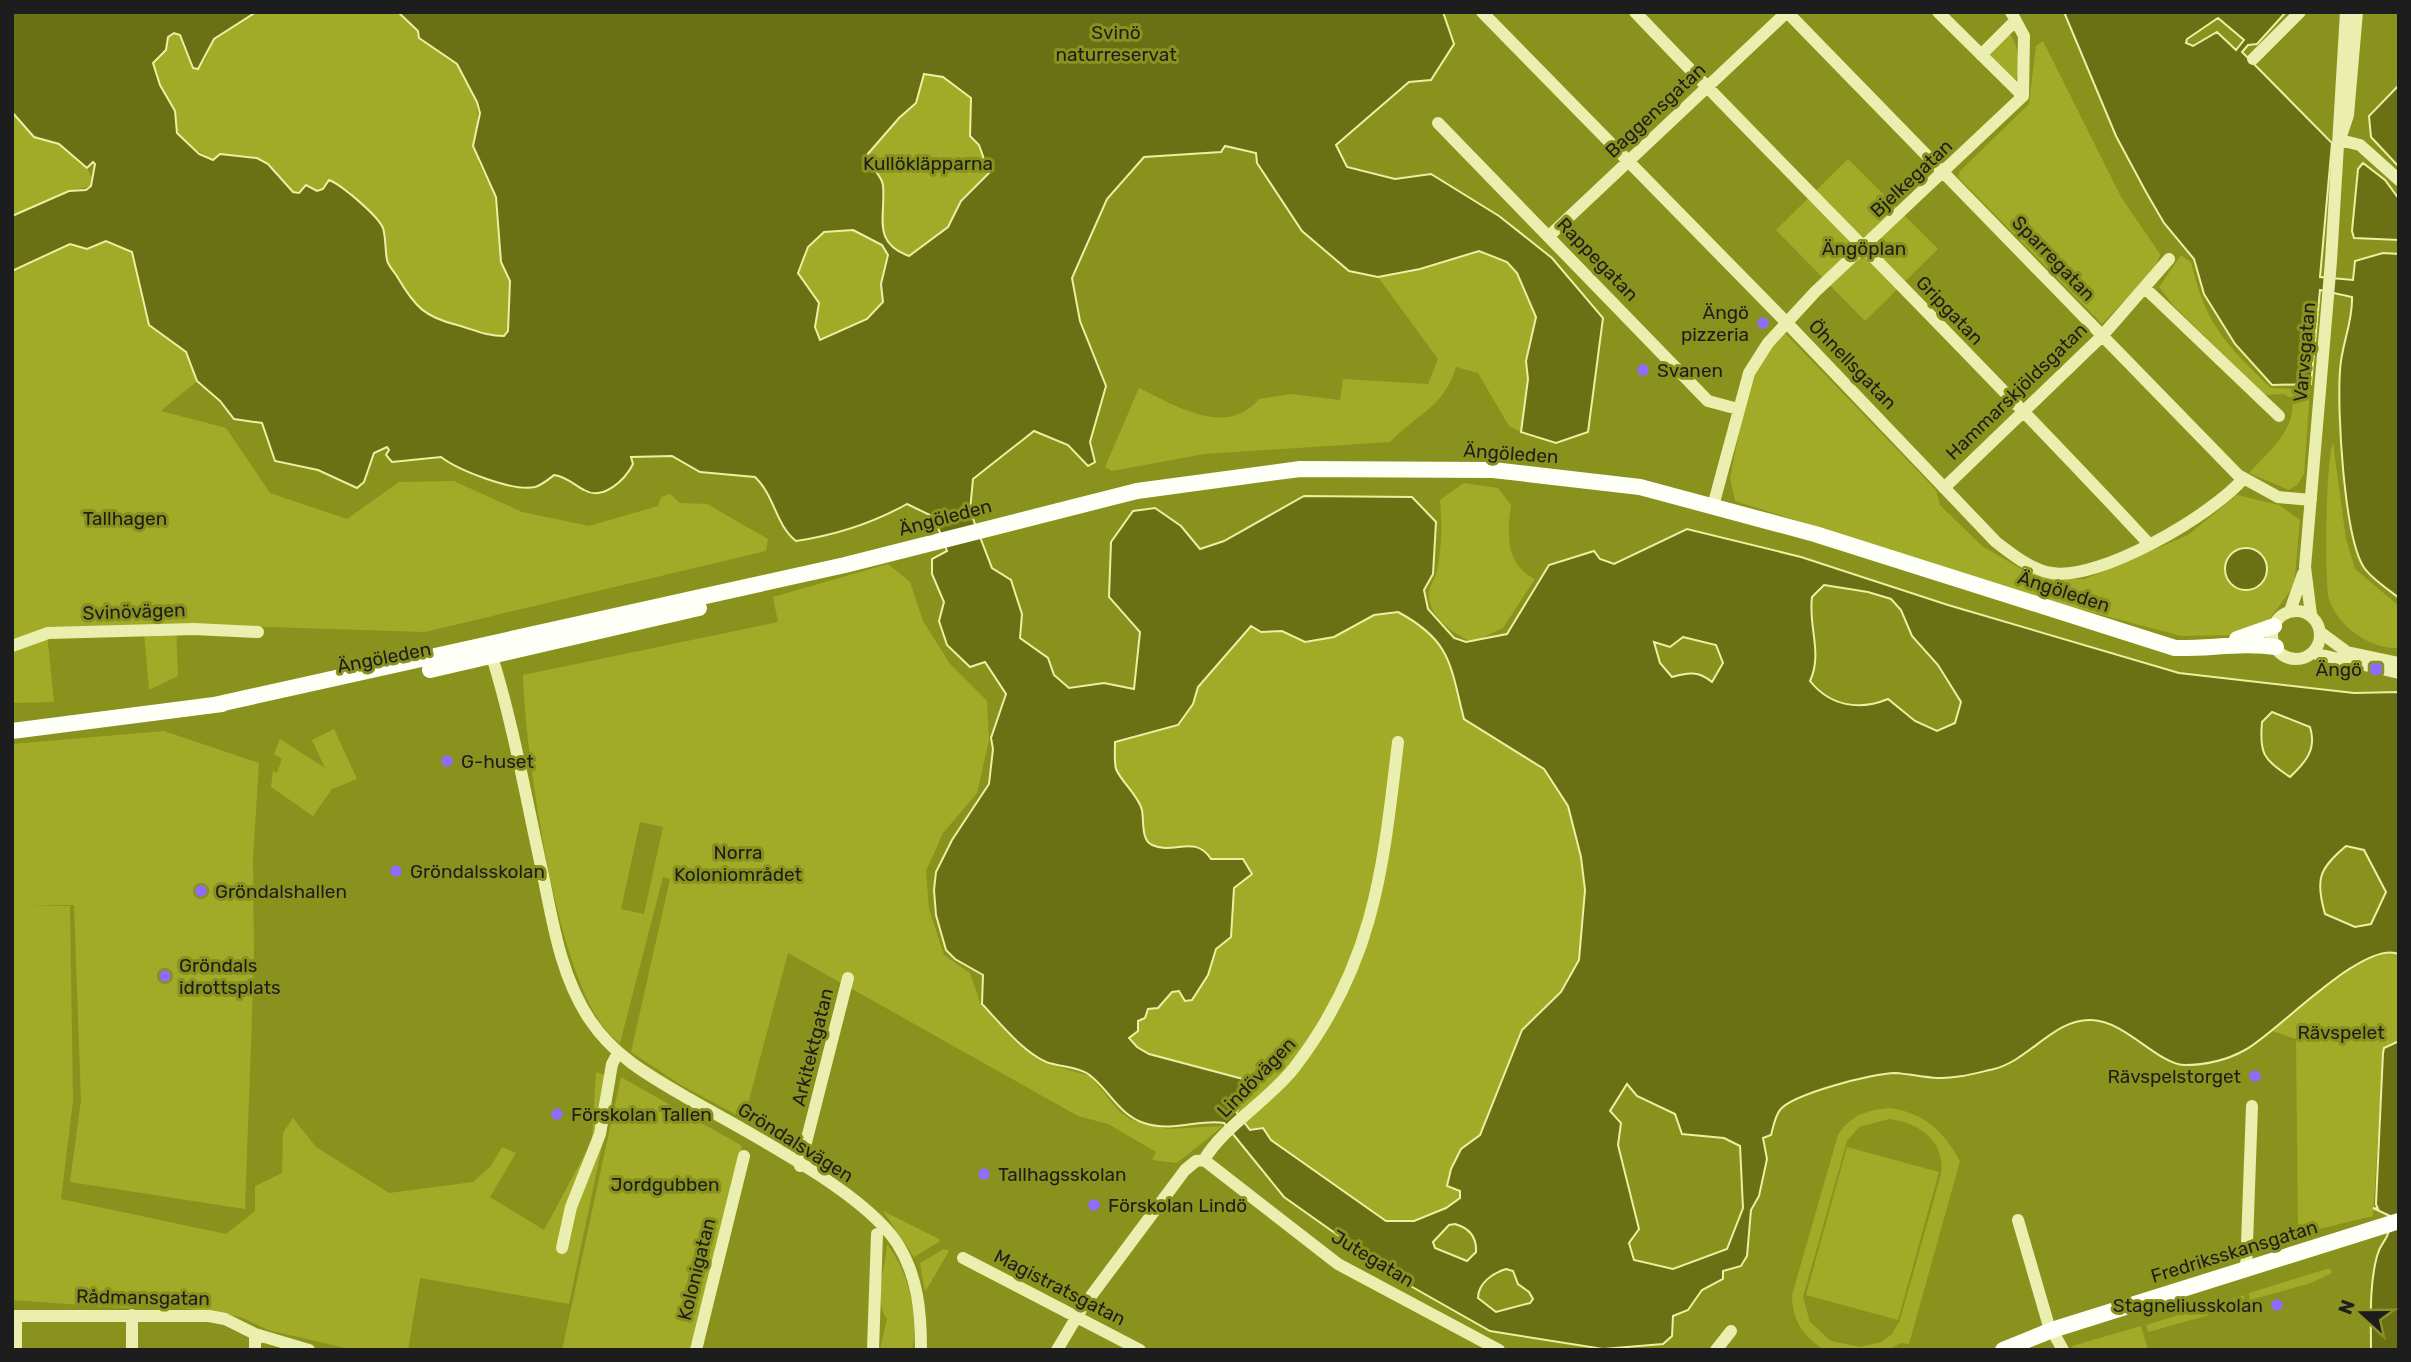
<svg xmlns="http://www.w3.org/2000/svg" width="2411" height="1362" font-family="Rubik,sans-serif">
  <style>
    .green { fill: #a2ab27; fill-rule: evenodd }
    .water { fill: #697114; stroke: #ecf0a2; stroke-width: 2; fill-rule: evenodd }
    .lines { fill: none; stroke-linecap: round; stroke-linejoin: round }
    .minor { stroke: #eaeeae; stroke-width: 12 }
    .major { stroke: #fefff6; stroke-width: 16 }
    .poi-dot { fill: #8e6dfd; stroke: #89921d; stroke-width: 2.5 }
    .labels { text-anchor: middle; stroke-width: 6; stroke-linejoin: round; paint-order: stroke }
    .park-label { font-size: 19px; fill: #1d1d1b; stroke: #89921d }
    .street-label { font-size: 19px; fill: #1d1d1d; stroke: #89921d }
    .poi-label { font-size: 19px; fill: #1d1d1d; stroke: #89921d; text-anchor: start }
  </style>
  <rect width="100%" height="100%" fill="#89921d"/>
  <path class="green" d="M256,12H398L418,31L420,39L457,65L477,102L479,164L496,197L501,262L510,281L508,331L504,336L490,337L442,323L428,316L408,295L387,261L384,232L379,219L360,206L350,191L329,180L323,189L317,191L311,187L293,192L268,165L257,158L213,160L182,141L177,133L175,111L160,85L153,63L166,50L168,37L174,33L180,35L193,68L205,61L214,39Z
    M2008,32C2019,44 2021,65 2016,80L2011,79L1989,56V52Z
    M2043,41L2121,197L2160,254L2156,268L2102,324L1958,177L1960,171L2029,104L2036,46Z
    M923,74L943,77L971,98L970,136L979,145L989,173L961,201L948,227L909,256C871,242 886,217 883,185C882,177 870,166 866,157L899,118L916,103Z
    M12,112L34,137L59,144L87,168L92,179L91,186L69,191L12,216Z
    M1848,159L1938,249L1865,321L1776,230Z
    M853,230L882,245L888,255L881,284L883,302L867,319L820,340L815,328L819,303L798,273L808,247L824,231Z
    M106,241L132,252L149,325L186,352L197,381L161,411L226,428L270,493L347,519L399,482L454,481L522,512L589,526L658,506L661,497L670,494L680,503L707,504L768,539L766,551L425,632L176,624L178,676L149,690L144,632L47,634L54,702L12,703V271L70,244L87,249Z
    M1479,251L1507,262L1517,273L1536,317L1526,361L1528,379L1521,432L1509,426L1478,373L1456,367C1445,406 1417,414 1390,442L1204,454L1112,471L1105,467L1139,388C1176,406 1227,438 1259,399L1290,394L1340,400L1343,379L1428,384L1438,359L1378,277L1420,269Z
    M2181,255L2191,262C2206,326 2226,344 2271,388L2310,390L2304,474L2298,484L2289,490L2249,473C2266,454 2300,426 2291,398L2284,394L2265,395L2173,305L2159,287Z
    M1783,331L1936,490L1940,505L1982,546L2025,571L2055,579H2085L2188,535L2237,495L2279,505L2300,520L2294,586L2268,621L2241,635L2181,636L2061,604L1735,501L1730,478L1751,372Z
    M2333,443L2346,539L2355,569L2399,606V648C2371,650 2337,626 2329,599C2324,583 2326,456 2333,443Z
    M1464,483L1498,488L1511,505C1507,534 1505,565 1535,579L1503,628L1473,642C1456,636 1430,617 1429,597C1428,587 1435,580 1437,571C1442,548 1442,522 1440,500Z
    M888,564L910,582L923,621L950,664L987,701L989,740L977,793L943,833L926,871L929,909L944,955L970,973L981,1005L1015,1041L1044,1063L1090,1076L1119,1111L1131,1120L1168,1129L1223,1126L1177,1163L1152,1160L1156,1152L1108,1124L1078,1116L788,953L744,1119L681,1085L631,1052L670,879L663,877L620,1043C558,1004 525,749 523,675L778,622L773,597ZM640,822L663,827L644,914L621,909Z
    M1398,612C1452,641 1450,665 1464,719L1544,769L1568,806L1581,857L1585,890L1579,960L1561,992L1522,1030L1480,1135L1461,1149L1449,1188L1460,1191V1198L1446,1208L1414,1221H1386L1271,1140L1263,1128L1251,1130L1236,1112L1246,1095L1238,1090L1243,1079L1149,1054L1137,1047L1129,1037L1148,1009L1159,1007L1172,992L1179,991L1192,1000L1208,974L1216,949L1231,937L1234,888L1245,879L1231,861L1211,859C1195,835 1170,855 1152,845C1141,839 1144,820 1142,810C1138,794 1122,783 1116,768C1114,761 1115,749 1115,741L1178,725L1193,704L1198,687L1251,626L1261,632L1282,631L1305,642L1334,637L1374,615Z
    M334,729L357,779L332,789L313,816L271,787L273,771L277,773L282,759L274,754L280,739L325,768L312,740Z
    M164,731L259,763L253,858L254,961L245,1209L70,1182L81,1100L74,905H21L70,906L73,1101L61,1199L226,1234L255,1211V1186L282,1173L283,1133L293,1118L316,1147L389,1193L473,1182L491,1166L502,1147L516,1153L490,1197L544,1230L592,1141L596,1072L616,1079L569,1304L420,1278L408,1350H354L268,1330L241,1317L164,1305L123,1308L12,1300V744Z
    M2394,952L2399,954V1041L2388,1045L2383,1053L2373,1216L2298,1234L2296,1039L2272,1031C2304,999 2348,960 2394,952Z
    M621,1077L742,1146L692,1350H562Z
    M1889,1108C1924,1112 1944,1132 1960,1161L1909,1344L1900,1343L1889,1350H1825C1804,1338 1792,1320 1792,1295L1838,1135C1850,1115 1868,1110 1889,1108ZM1889,1119C1919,1122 1946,1142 1941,1174L1900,1320L1892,1334L1881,1342L1860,1347L1831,1341L1810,1322L1803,1297L1847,1141L1859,1127Z
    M1847,1147L1939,1172L1898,1320L1806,1295Z
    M883,1211L939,1239L940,1241L914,1257Z
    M887,1244C910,1275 917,1311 913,1350H880L887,1319C872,1298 886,1268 887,1244Z
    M944,1249L949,1251L925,1292L920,1263Z
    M2330,1268L2332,1273L2311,1283L2250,1300L2249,1293Z
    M2244,1295L2245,1305L2148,1332L2146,1325Z
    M2141,1326L2148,1350H2074L2072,1346Z"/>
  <path class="water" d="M12,12H256L214,39L198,69L193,68L180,35L174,33L168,37L166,50L153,63L160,85L175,111L177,133L199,154L213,160L220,154L257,158L268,164L293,192L299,193L306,185L317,191L323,189L329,180C342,185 378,216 383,228C386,238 385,250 387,260C388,266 395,272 398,278C415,307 425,317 457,325C475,330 486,336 504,336L508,331L510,281L501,262L496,197L473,146L480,113L477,102L457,64L419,38L418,31L398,12H1443L1454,44L1431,80L1409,82L1336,145L1347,167L1395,179L1431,174L1499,216L1552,258L1603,318L1588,432L1556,443L1521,432L1528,379L1526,361L1536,317L1517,273L1507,262L1479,251L1420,269L1378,277L1349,271L1302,231L1257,163L1256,153L1225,146L1221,152L1144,157L1107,199L1072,278L1080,321L1106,386L1090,442L1095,462L1088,466L1068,445L1034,431L973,479L970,511L992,568L1011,580L1022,614L1020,638L1048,658L1054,675L1069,688L1104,683L1134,689L1140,632L1109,597L1111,542L1133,511L1155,508L1181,526L1200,549L1224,541L1304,496L1412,497L1436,522L1433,574L1424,590L1428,609L1454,638L1466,642L1507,634L1549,565L1594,551L1600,559L1614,564L1687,529L1801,557L1948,605L2179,673L2354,693L2399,692V954C2363,939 2277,1033 2245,1050C2227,1060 2205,1065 2184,1065C2158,1064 2125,1021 2092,1020C2054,1018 2030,1060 1994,1069C1976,1073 1956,1079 1937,1078C1923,1077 1909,1074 1895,1073C1874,1073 1792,1094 1780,1110C1775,1116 1773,1128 1771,1135L1763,1138L1767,1159L1759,1196L1751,1210L1747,1256L1741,1266L1723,1271V1279L1702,1290L1688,1310L1673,1316L1672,1336L1663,1344L1603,1349L1490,1331L1407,1284L1284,1197L1224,1123C1202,1118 1173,1133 1144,1123C1120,1115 1110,1092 1092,1077C1082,1067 1060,1067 1046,1062C1021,1050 1001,1024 982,1004L983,975L955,959L946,950L936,915L934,890L936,872L952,840L989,784L993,749L991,738L1006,694L985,662L970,667L947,645L939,621L944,602L932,574V559L947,551L934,517L907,504C871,524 836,535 796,541C775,524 775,496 755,477L700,472L672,456L631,457L633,464C625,480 603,501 584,490C573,484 567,477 554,475C549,479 542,485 535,487C513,492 458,470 441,457L392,462L386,455L389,450L387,447L374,453L364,482L357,488L318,470L275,461L262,423L234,419L220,401L197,381L186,352L149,325L132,252L106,241L87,249L70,244L12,271V216L69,191L86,190L91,186L95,164L93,162L87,168L59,144L34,137L12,112ZM924,74L943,77L971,98L970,136L979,145L989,173L961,201L948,227L909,256C871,242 886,217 883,185C882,176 870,166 866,156L899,118L916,103ZM853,230L882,245L888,255L881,284L883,302L867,319L820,340L815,327L819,303L798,273L808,247L824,232ZM1824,585L1868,592L1891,599L1901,610L1912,636L1938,665L1961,702L1955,723L1937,731L1915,721L1888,699C1859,711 1830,706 1810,681C1823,653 1808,627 1812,597ZM1398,612C1452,641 1450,665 1464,719L1544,769L1568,806L1581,857L1585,890L1579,960L1561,992L1522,1030L1480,1135L1461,1149L1451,1169L1447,1186L1460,1191V1198L1446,1208L1414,1221H1386L1271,1140L1263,1128L1250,1130L1236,1112L1246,1095L1239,1090L1243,1079L1149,1054L1137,1047L1129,1038L1138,1031V1021L1145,1018L1148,1009L1158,1008L1172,992L1179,991L1185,1001L1192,1000L1208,975L1216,949L1231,937L1234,888L1252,874L1243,859H1211C1195,834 1174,855 1152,845C1141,840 1144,821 1142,810C1138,795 1122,783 1116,769C1114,761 1115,750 1115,742L1178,725L1193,704L1198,687L1251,626L1261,632L1282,631L1305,642L1334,637L1374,615ZM1683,637L1716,645L1723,663L1712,682C1699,671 1688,672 1672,677L1660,663L1654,642L1670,647ZM2272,712L2310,727C2317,749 2306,762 2290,777C2264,759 2259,755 2262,722ZM2346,846L2364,850L2386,892L2371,924L2355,927L2325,914C2315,879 2319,869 2346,846ZM1627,1084L1637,1096L1675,1114L1682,1134L1724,1138L1740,1146L1743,1208L1727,1249L1673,1269L1634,1260L1629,1243L1639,1229L1618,1145L1621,1123L1610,1111ZM1455,1224C1469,1228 1477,1236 1476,1252L1467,1261L1435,1248L1433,1242L1449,1225ZM1506,1269L1513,1271L1518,1284L1529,1292L1533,1299L1530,1303L1496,1312L1478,1298C1478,1283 1493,1273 1506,1269Z
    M2064,12H2286L2257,44L2248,45L2242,52L2332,143L2320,277L2353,280L2355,261L2383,253L2399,254V598C2388,589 2370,578 2363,566C2344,534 2337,410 2340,371C2341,345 2353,323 2352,297L2320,290L2311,384L2272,385L2235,344L2204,294L2194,259L2164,223L2146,192L2116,136ZM2218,18L2244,40L2236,50L2217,32L2193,46L2186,43L2187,39Z
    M2399,85V167L2371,137L2369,116Z
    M2363,163L2385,180L2399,199V240L2354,238L2352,231L2358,169Z
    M2225 569a21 21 0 1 1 42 0a21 21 0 1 1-42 0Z
    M2399,1041V1350H2371C2371,1319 2369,1286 2377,1256C2382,1237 2390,1244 2390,1216L2373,1208L2378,1209L2376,1204L2383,1053L2384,1048Z"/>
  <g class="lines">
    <path class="minor" d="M1482,12L1786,322L1996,542C2012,554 2031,570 2052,573C2100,581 2212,515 2243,479
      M1635,12C1805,190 1981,363 2149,544
      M1938,12L2023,96
      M2011,12L2024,36L2023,96
      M1981,55L2015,21
      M2253,59L2300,12
      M1438,123L1708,401L1738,409
      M2342,133L2348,115L2357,12
      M2340,140L2360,145L2399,180
      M1549,236L1787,12L2238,475L2278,497L2311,500
      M2146,289L2279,416
      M1944,488L2102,336L2169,259
      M1713,506L1749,373L1768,343L1815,292L2023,96
      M2290,611L2303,574
      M2272 635a24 24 0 1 1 48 0a24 24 0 1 1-48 0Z
      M2311,615L2305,567L2331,261L2346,12
      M2320,632L2347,652L2399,663
      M12,646L48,633L194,629L258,632
      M489,647C513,721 526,799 543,875C553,924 561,977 590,1020C614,1056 648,1075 684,1096C742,1130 861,1189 897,1243C918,1276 921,1312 921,1350
      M2313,653L2399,673
      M1204,1160L1338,1264L1499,1350
      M800,1166L848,978
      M2018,1220L2048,1323L2063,1350
      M562,1248L571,1207L600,1134L612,1064L618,1053
      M963,1258L1140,1350
      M2246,1270L2252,1106
      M132,1315V1350
      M12,1316H209L225,1319L255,1334L309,1350
      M16,1350V1316
      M255,1350V1334
      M696,1350L744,1156
      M873,1350L877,1234
      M1057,1350L1082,1308L1185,1170L1196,1161L1204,1160C1223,1127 1269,1100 1294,1068C1375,963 1383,868 1398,742
      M1716,1350L1731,1331"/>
    <path class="major" d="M2237,639L2274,626
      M430,670L699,608
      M214,705L845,565L1137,491L1300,469L1493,470L1640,487L1815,534L2175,648C2208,649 2242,642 2276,647
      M12,731L222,704
      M2003,1350L2052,1330L2399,1221"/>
  </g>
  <g class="poi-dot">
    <circle cx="1763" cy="323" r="7"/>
    <circle cx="1643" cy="370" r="7"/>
    <rect x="2369" y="662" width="14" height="14" rx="3.5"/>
    <circle cx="447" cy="761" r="7"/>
    <circle cx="396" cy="871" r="7"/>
    <circle cx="201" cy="891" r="7"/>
    <circle cx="165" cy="976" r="7"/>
    <circle cx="2255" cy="1076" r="7"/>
    <circle cx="557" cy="1114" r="7"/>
    <circle cx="984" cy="1174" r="7"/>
    <circle cx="1094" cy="1205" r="7"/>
    <circle cx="2277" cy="1305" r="7"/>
  </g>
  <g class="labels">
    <g class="park-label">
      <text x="1116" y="39">Svinö<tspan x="1116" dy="22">naturreservat</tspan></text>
      <text x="928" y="170">Kullökläpparna</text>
      <text x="1864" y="255">Ängöplan</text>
      <text x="125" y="525">Tallhagen</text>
      <text x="738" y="859">Norra<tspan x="738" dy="22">Koloniområdet</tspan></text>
      <text x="2341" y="1039">Rävspelet</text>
      <text x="665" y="1191">Jordgubben</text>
    </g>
    <g class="street-label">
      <text transform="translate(1655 110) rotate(-43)" y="7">Baggensgatan</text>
      <text transform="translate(1911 178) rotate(-43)" y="7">Bjelkegatan</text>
      <text transform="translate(2054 258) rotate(46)" y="7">Sparregatan</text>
      <text transform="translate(1598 259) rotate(46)" y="7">Rappegatan</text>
      <text transform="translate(1950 310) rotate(46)" y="7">Gripgatan</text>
      <text transform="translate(2304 352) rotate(-85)" y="7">Varvsgatan</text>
      <text transform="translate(1853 364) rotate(46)" y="7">Öhnellsgatan</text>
      <text transform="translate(2016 391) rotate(-44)" y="7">Hammarskjöldsgatan</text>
      <text transform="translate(1511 453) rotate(4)" y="7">Ängöleden</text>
      <text transform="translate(945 517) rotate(-15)" y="7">Ängöleden</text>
      <text transform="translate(2064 591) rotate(18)" y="7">Ängöleden</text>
      <text transform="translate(134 611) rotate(-2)" y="7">Svinövägen</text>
      <text transform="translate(384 657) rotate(-11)" y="7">Ängöleden</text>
      <text transform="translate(812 1047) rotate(-76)" y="7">Arkitektgatan</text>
      <text transform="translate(1256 1077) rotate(-46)" y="7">Lindövägen</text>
      <text transform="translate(796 1142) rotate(32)" y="7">Gröndalsvägen</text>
      <text transform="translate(2234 1251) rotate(-17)" y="7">Fredriksskansgatan</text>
      <text transform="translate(1373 1258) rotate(31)" y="7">Jutegatan</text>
      <text transform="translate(696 1269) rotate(-76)" y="7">Kolonigatan</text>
      <text transform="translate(1060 1287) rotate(27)" y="7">Magistratsgatan</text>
      <text transform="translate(143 1297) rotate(1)" y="7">Rådmansgatan</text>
    </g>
    <g class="poi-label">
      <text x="1749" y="319" text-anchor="end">Ängö<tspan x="1749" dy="22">pizzeria</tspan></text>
      <text x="1657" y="377">Svanen</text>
      <text x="2362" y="676" text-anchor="end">Ängö</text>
      <text x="461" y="768">G-huset</text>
      <text x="410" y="878">Gröndalsskolan</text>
      <text x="215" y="898">Gröndalshallen</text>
      <text x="179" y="972">Gröndals<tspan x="179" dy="22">idrottsplats</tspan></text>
      <text x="2241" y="1083" text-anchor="end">Rävspelstorget</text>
      <text x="571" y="1121">Förskolan Tallen</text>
      <text x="998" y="1181">Tallhagsskolan</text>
      <text x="1108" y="1212">Förskolan Lindö</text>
      <text x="2263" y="1312" text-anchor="end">Stagneliusskolan</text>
    </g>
  </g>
  <rect width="2411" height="1362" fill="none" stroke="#1d1d1d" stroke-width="28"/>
  <g transform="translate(2362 1313) rotate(291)" stroke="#89921d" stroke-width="5" paint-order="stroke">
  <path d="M0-5L12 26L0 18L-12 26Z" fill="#1d1d1d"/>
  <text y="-10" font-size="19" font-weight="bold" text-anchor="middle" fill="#1d1d1d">N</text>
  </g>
</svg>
